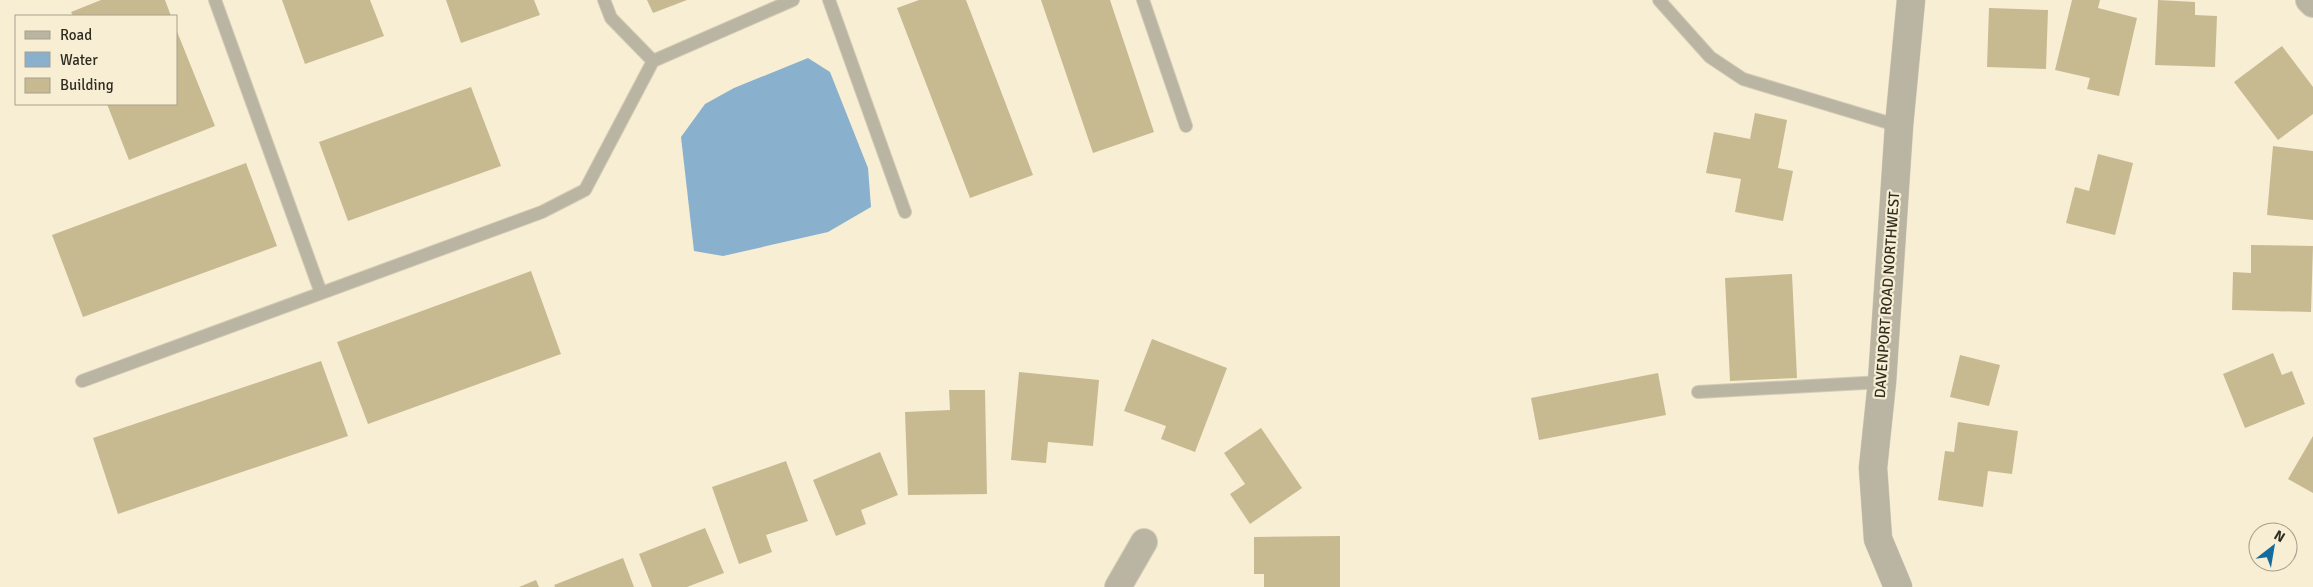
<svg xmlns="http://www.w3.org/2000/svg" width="2313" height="587" font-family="Signika,sans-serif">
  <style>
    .water { fill: #89b0cc }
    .building { fill: #c8ba90 }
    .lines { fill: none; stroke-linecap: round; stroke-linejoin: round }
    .service-casing { stroke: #d3cbb4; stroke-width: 14 }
    .minor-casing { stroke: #d3cbb4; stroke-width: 28 }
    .tertiary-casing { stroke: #d3cbb4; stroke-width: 29 }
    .service { stroke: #bab4a2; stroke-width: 12 }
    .minor { stroke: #bab4a2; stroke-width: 26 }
    .tertiary { stroke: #bab4a2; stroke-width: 28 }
    .labels { text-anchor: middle; stroke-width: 4.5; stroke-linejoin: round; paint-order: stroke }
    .street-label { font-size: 15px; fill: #2f2c22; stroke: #f7eed4 }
  </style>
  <rect width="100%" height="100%" fill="#f7eed4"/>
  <path class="water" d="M808,58L830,72L868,168L871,207L828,232L723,256L694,251L681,137L705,104L734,88Z"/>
  <path class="building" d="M101,0H165L171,16H73L71,12Z
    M282,0H370L384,36L305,64Z
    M446,0H534L540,15L461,43Z
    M647,0H687L653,13Z
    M919,0H966L1033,175L970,198L897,8Z
    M1041,0H1110L1154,132L1093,153Z
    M2072,0H2100L2098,8L2137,18L2119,96L2087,89L2090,78L2055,70Z
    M2158,0L2195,2V15L2217,16L2215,67L2155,65Z
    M1989,8L2048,10L2046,69L1987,67Z
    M176,29L215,126L129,160L107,104H176Z
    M2282,46L2313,87V114L2278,140L2234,82Z
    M471,87L501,166L348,221L319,142Z
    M1755,113L1787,120L1778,168L1793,171L1783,221L1735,212L1741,179L1706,173L1714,132L1750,139Z
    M2273,146L2313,151V220L2267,215Z
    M2098,154L2133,163L2115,235L2066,223L2075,187L2089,191Z
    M246,163L277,246L83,317L52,235Z
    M2251,245L2313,246L2311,312L2232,310L2233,272L2251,273Z
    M531,271L561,354L368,424L337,342Z
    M1792,274L1797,378L1730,381L1725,278Z
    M1152,339L1227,368L1195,452L1161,439L1166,426L1124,411Z
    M2273,353L2282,375L2292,371L2305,404L2245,428L2223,374Z
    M1960,355L2000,365L1989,406L1950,397Z
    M321,361L348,436L118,514L93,438Z
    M1019,372L1099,380L1093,446L1048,442L1046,463L1011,460Z
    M1658,373L1666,415L1539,440L1531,398Z
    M949,390H985L987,494L908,495L905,412L950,410Z
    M1958,422L2018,431L2012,474L1988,471L1983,507L1938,500L1945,451L1954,452Z
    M1261,428L1302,488L1250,524L1230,494L1245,484L1224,453Z
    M2313,436V493L2288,479Z
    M880,452L898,495L861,510L866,524L836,536L813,480Z
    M786,461L808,521L766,535L772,552L739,564L712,487Z
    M705,528L724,573L687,587H652L639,554Z
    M1340,536V587H1264V574H1254V537Z
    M623,558L634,587H555L554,585Z
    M536,580L539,587H519Z"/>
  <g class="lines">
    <defs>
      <path id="service" d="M215,0L321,293
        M604,0L611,18L653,61
        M829,0L905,212
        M1143,0L1186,126
        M1659,0L1710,57L1743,79L1899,126
        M82,381L542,212L585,190L653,61L793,0
        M1698,392L1882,382"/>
      <path id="minor" d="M2309,0L2313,4
        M1118,587L1144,542"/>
      <path id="tertiary" d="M1898,587L1878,539L1873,468L1882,382L1899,126L1911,0"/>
    </defs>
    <use href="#service" class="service-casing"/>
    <use href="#minor" class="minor-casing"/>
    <use href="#tertiary" class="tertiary-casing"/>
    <use href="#service" class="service"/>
    <use href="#minor" class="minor"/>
    <use href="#tertiary" class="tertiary"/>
  </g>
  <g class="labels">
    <g class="street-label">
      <text transform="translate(1887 295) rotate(-86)" y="5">DAVENPORT ROAD NORTHWEST</text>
    </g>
  </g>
  <rect x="15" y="15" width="162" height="90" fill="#f7eed4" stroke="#a7a08d"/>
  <rect x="25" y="31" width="25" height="8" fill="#bab4a2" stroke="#a7a08d"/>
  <text x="60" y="40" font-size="15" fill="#2f2c22">Road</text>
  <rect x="25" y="52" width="25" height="15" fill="#89b0cc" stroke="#a7a08d"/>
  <text x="60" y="65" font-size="15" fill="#2f2c22">Water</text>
  <rect x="25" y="78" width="25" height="15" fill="#c8ba90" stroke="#a7a08d"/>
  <text x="60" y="90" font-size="15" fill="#2f2c22">Building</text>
  <g transform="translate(2273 547) rotate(31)"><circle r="24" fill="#f7eed4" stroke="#a7a08d"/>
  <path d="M0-4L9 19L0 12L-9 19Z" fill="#156c9c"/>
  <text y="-8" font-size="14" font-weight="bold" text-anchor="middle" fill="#2f2c22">N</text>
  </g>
</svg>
